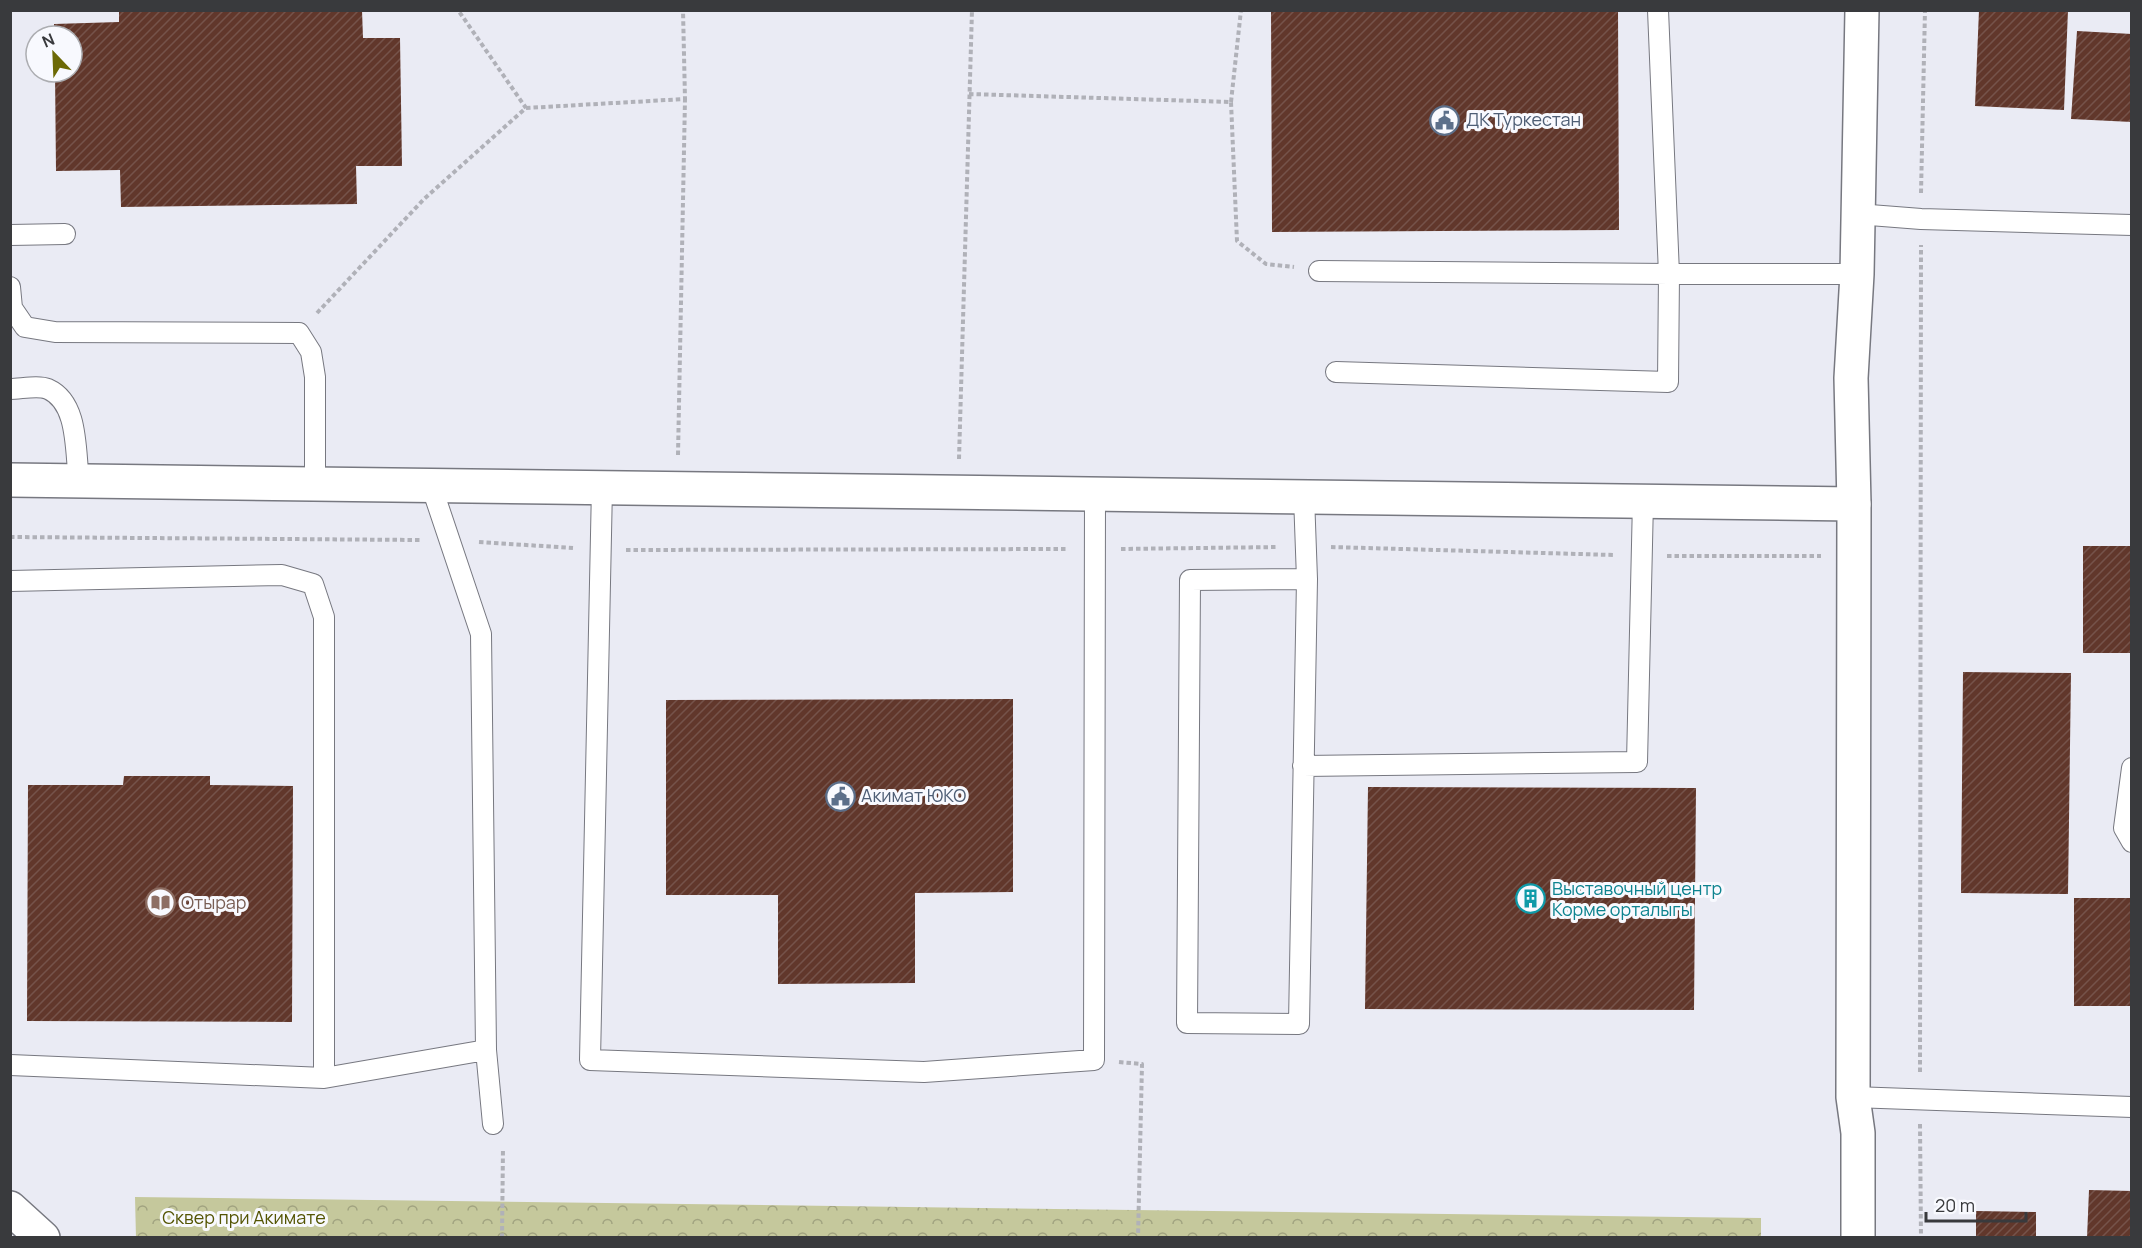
<svg xmlns="http://www.w3.org/2000/svg" width="2142" height="1248" font-family="Manrope,sans-serif">
  <style>
    .park { fill: url(#park-crowns) }
    .building { fill: url(#building-hatch) }
    .lines { fill: none; stroke-linecap: round; stroke-linejoin: round }
    .service-casing { stroke: #777880; stroke-width: 22 }
    .minor-casing { stroke: #777880; stroke-width: 36 }
    .tertiary-casing { stroke: #777880; stroke-width: 36 }
    .path { stroke: #b0b1b8; stroke-width: 4; stroke-dasharray: 4.5 3; stroke-linecap: butt }
    .service { stroke: #fff; stroke-width: 20 }
    .minor { stroke: #fff; stroke-width: 33 }
    .tertiary { stroke: #fff; stroke-width: 33 }
    .labels { text-anchor: middle; stroke-width: 6; stroke-linejoin: round; paint-order: stroke }
    .service-label { font-size: 18px; fill: #4e5e75; stroke: #f8f9fe; text-anchor: start }
    .culture-label { font-size: 18px; fill: #0d838f; stroke: #f8f9fe; text-anchor: start }
    .education-label { font-size: 18px; fill: #785e54; stroke: #f8f9fe; text-anchor: start }
    .park-label { font-size: 18px; fill: #545504; stroke: #f8f9fe }
  </style>
  <defs>
    <pattern id="park-crowns" width="20" height="18" patternUnits="userSpaceOnUse" patternTransform="scale(1.5)"><rect width="20" height="18" fill="#c5c89c"/><path d="M2 6a3 3 0 1 1 6 0M12 15a3 3 0 1 1 6 0" fill="none" stroke="#a1a380"/></pattern>
    <pattern id="building-hatch" width="6" height="6" patternUnits="userSpaceOnUse" patternTransform="scale(1.5)"><rect width="6" height="6" fill="#61372b"/><path d="M-1 1l2-2M0 6l6-6M5 7l2-2" fill="none" stroke="#75534a"/></pattern>
  </defs>
  <rect width="100%" height="100%" fill="#eaebf4"/>
  <path class="park" d="M135,1197L1761,1218V1237L136,1238Z"/>
  <path class="building" d="M119,10H362L363,38H400L402,166H356L357,204L121,207L120,170L56,171L55,72H72V36H54V24L119,22Z
    M1271,10H1618L1619,230L1272,232Z
    M1979,10H2068L2064,110L1975,106Z
    M2077,31L2132,34V122L2071,119Z
    M2083,546H2132V653H2083Z
    M1963,672L2071,673L2068,894L1961,893Z
    M1013,699V892L915,893V983L778,984V895H666V700Z
    M124,776H210V785L293,786L292,1022L27,1021L28,785H123Z
    M1368,787L1696,788L1694,1010L1365,1009Z
    M2074,898H2132V1006H2074Z
    M2089,1190L2132,1191V1238H2087Z
    M1976,1211L2036,1212V1238H1976Z"/>
  <g class="lines">
    <defs>
      <path id="service" d="M1658,10L1669,274H1857
        M1857,214L1921,219L2132,225
        M10,235L65,234
        M1319,271L1669,274L1668,382L1336,372
        M10,287L12,308L25,327L55,332L299,333L311,352L315,377V484
        M10,389C21,389 38,385 48,389C79,403 75,451 79,481
        M431,485L481,634L486,1050L493,1124
        M602,487L590,1060L924,1072L1094,1060L1095,494
        M1304,496L1307,579L1299,1024L1187,1023L1190,580L1307,579
        M10,581L282,575L313,584L324,617V1078
        M1303,766L1637,762L1643,501
        M2132,768L2124,828L2132,842
        M10,1065L324,1078L486,1050
        M1853,1097L2132,1107"/>
      <path id="minor" d="M10,480L1854,504
        M10,1208L43,1238"/>
      <path id="tertiary" d="M1858,1238V1133L1853,1097L1854,504L1851,378L1857,274L1862,10"/>
    </defs>
    <use href="#service" class="service-casing"/>
    <use href="#minor" class="minor-casing"/>
    <use href="#tertiary" class="tertiary-casing"/>
    <path class="path" d="M969,94L1231,102L1237,241L1266,264L1294,267
      M1231,102L1241,10
      M526,108L685,99L683,10
      M1921,193L1925,10
      M317,313L424,199L526,108L458,10
      M678,455L685,99
      M959,459L972,10
      M10,537L421,540
      M479,542L573,548
      M1331,547L1614,555
      M1121,549L1278,547
      M626,550L1068,549
      M1667,556H1821
      M1119,1062L1142,1064L1138,1238
      M1920,1072L1921,245
      M1920,1124L1921,1238
      M502,1238L503,1148"/>
    <use href="#service" class="service"/>
    <use href="#minor" class="minor"/>
    <use href="#tertiary" class="tertiary"/>
  </g>
  <defs>
    <symbol id="civic-ring" viewBox="-11 -11 22 22"><circle r="9.5" fill="#f8f9fe" stroke="#5c6f8a" stroke-width="1.5"/><path d="M-.6-6.5H3V-4.5H.6V-3L4-1V1h2V6H-6V1h2V-1L-.6-3ZM-1.2 2.5V6h2.4V2.5Z" fill="#5c6f8a"/></symbol>
    <symbol id="building-ring" viewBox="-11 -11 22 22"><circle r="9.5" fill="#f8f9fe" stroke="#0f9aa8" stroke-width="1.5"/><path d="M-4-6H4V6H1V3H-1V6H-4ZM-2.5-4.3h1.7v1.8h-1.7ZM.8-4.3h1.7v1.8H.8ZM-2.5-1h1.7V.8h-1.7ZM.8-1h1.7V.8H.8Z" fill="#0f9aa8"/></symbol>
    <symbol id="library-ring" viewBox="-11 -11 22 22"><circle r="9.5" fill="#f8f9fe" stroke="#8d6e63" stroke-width="1.5"/><path d="M-6-4Q-3-5.5-.7-3.5V5Q-3 3-6 4ZM6-4Q3-5.5 .7-3.5V5Q3 3 6 4Z" fill="#8d6e63"/></symbol>
  </defs>
  <g fill-rule="evenodd">
    <use href="#civic-ring" x="1428" y="104" width="33" height="33"/>
    <use href="#civic-ring" x="824" y="780" width="33" height="33"/>
    <use href="#building-ring" x="1514" y="882" width="33" height="33"/>
    <use href="#library-ring" x="144" y="886" width="33" height="33"/>
  </g>
  <g class="labels">
    <g class="service-label">
      <text x="1466" y="126">ДК Туркестан</text>
      <text x="861" y="802">Акимат ЮКО</text>
    </g>
    <g class="culture-label">
      <text x="1552" y="895">Выставочный центр<tspan x="1552" dy="21">Корме орталыгы</tspan></text>
    </g>
    <g class="education-label">
      <text x="181" y="909">Отырар</text>
    </g>
    <g class="park-label">
      <text x="244" y="1224">Сквер при Акимате</text>
    </g>
  </g>
  <rect width="2142" height="1248" fill="none" stroke="#393a3d" stroke-width="24"/>
  <g transform="translate(54 54) rotate(337)"><circle r="28" fill="#f8f9fe" stroke="#acadb1" stroke-width="1.5"/>
  <path d="M0-4.5L10 22L0 15L-10 22Z" fill="#6c6905"/>
  <text y="-9" font-size="16" font-weight="bold" text-anchor="middle" fill="#393a3d">N</text>
  </g>
  <path d="M1926 1212v9h100v-9" fill="none" stroke="#393a3d" stroke-width="3"/>
  <text x="1935" y="1212" font-size="18" fill="#393a3d" stroke="#f8f9fe" stroke-width="4.5" paint-order="stroke">20 m</text>
</svg>
